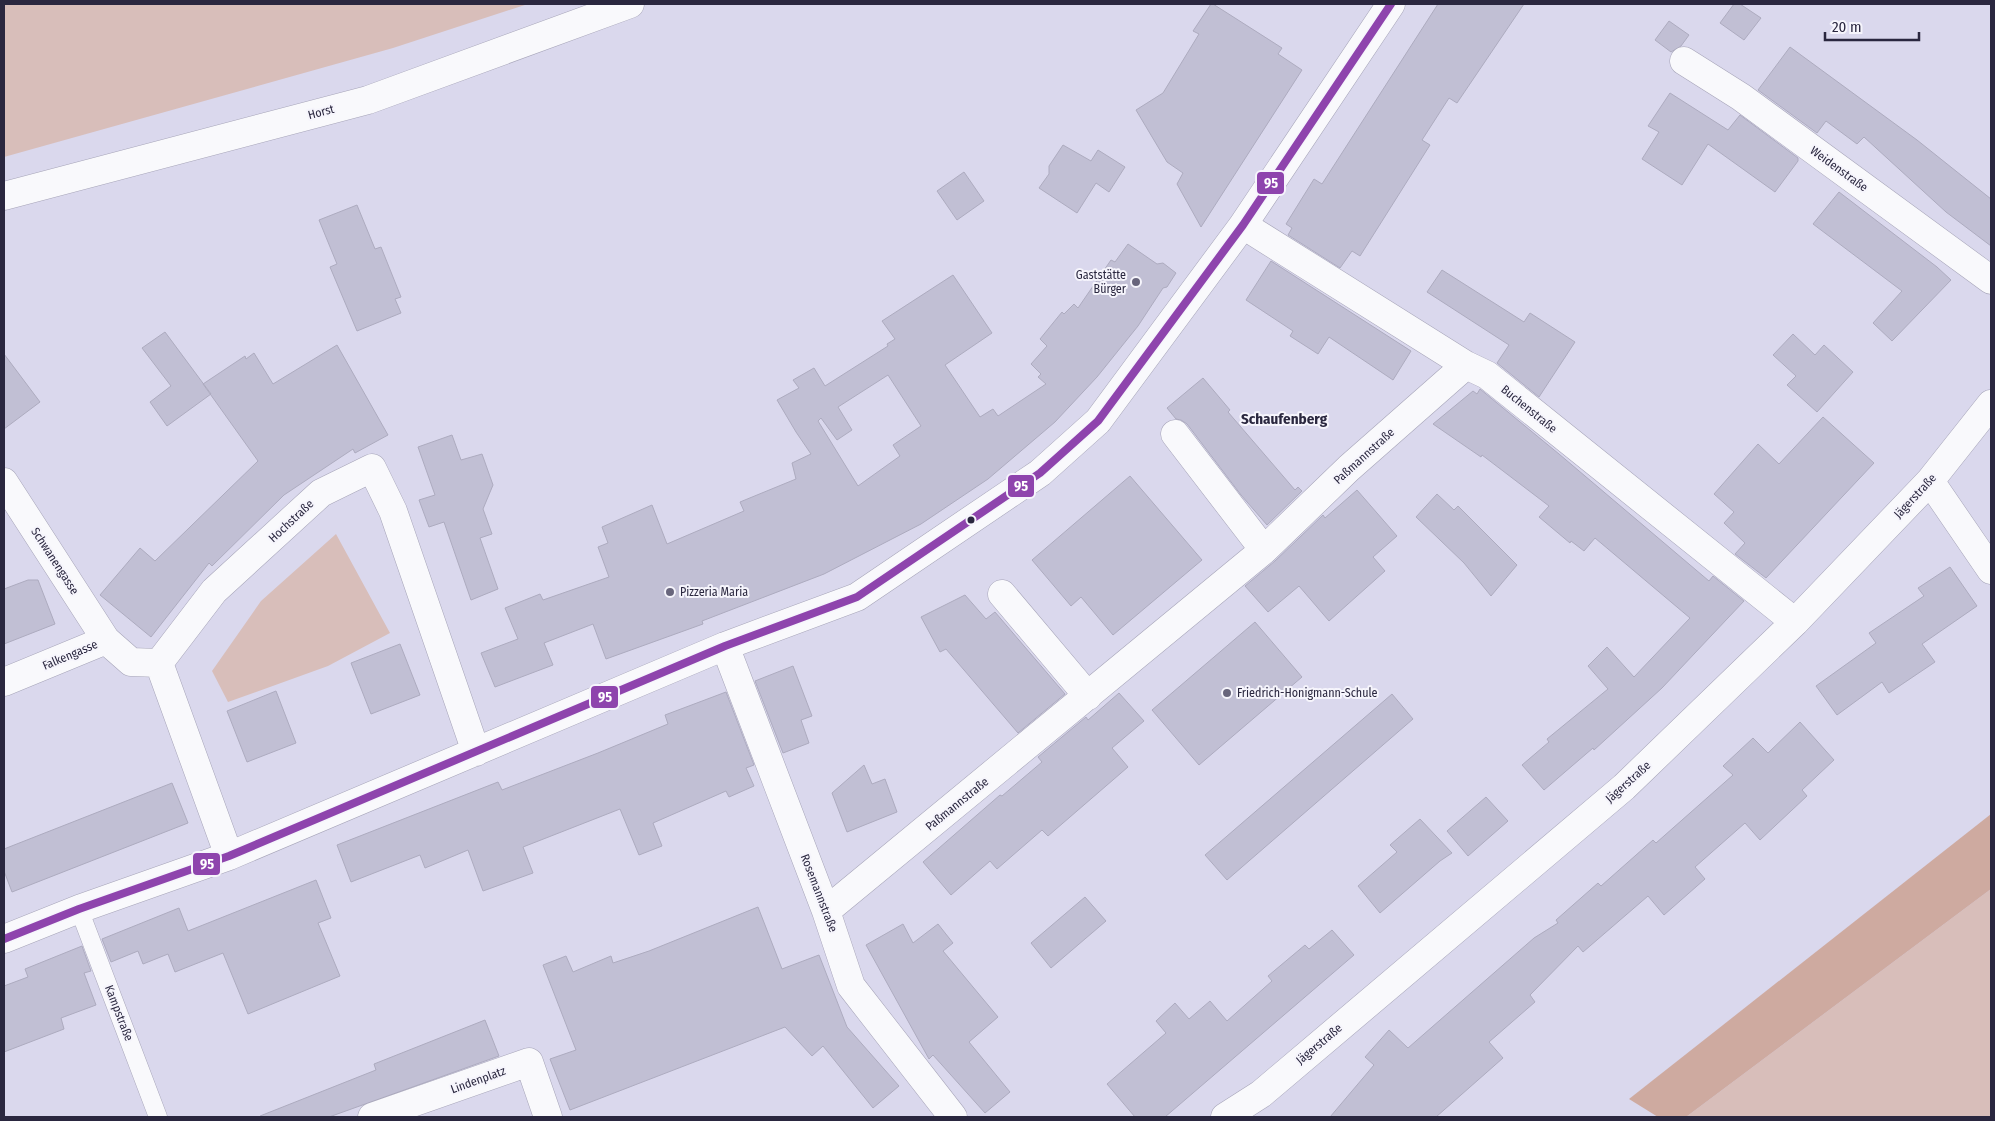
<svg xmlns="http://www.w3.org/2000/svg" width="1995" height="1121" font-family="'Fira Sans Condensed',sans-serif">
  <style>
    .green { fill: #d8beba }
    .forest { fill: #ceaaa0 }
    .building { fill: #c1bfd4; stroke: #adabbf; fill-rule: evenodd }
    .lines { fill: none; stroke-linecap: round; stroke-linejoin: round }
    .lane-casing { stroke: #a6a4b8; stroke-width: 19 }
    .street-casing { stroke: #a6a4b8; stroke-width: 29 }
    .secondary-casing { stroke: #a6a4b8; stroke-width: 29 }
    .lane { stroke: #f9f9fc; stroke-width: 18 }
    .street { stroke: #f9f9fc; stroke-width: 28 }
    .secondary { stroke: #f9f9fc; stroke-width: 28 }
    .bus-1-casing { stroke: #f6f5fc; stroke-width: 11 }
    .bus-1 { stroke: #8e44ad; stroke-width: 8 }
    .poi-dot { fill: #68657c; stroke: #f6f5fc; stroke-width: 2 }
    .bus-dot { fill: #2a273f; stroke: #f6f5fc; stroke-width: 2 }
    .labels { text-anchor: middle; stroke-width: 4; stroke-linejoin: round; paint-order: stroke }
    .street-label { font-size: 12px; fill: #2a273f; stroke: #f6f5fc }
    .poi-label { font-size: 12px; fill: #2a273f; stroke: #f6f5fc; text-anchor: start }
    .quarter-label { font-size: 15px; font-weight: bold; fill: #2a273f; stroke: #f6f5fc }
    .line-badge { stroke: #f6f5fc; stroke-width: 2 }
    .badge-label { font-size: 14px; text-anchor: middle; font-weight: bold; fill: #fff }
  </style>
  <rect width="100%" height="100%" fill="#dad8ed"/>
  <path class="green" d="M4,4H528L393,48L4,157Z
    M336,534L390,633L328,666L228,702L212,671L261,601Z
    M1991,889V1117H1686Z"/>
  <path class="forest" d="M1991,814V889L1686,1117H1658L1629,1099Z"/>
  <path class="building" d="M1211,4H1213L1282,48L1278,54L1302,70L1201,227L1177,184L1183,173L1167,162L1136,110L1163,93L1199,34L1193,31Z
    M1438,4H1524L1457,103L1449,98L1422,140L1430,145L1360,256L1352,251L1340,268L1288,235L1292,228L1286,224L1314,179L1322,184Z
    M1734,4H1740L1761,18L1744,40L1720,23Z
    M1669,21L1689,35L1681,46L1671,52L1655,40Z
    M1790,47L1917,140L1991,199V246L1946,212L1864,137L1857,144L1826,121L1817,133L1758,90Z
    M1670,93L1728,130L1740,115L1798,158V161L1775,192L1708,144L1682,185L1642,159L1659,132L1648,126Z
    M1063,145L1091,161L1098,150L1125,167L1109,192L1096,183L1077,213L1039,188L1049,174V166Z
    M964,172L984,201L957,220L937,191Z
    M1839,192L1937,267L1951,280L1892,341L1873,323L1902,291L1813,224Z
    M357,205L375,249L381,247L401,297L395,299L401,313L357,331L330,267L337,264L319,220Z
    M1128,244L1157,264L1163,263L1176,273L1167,287L1163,288L1138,326L1097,377L1055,422L988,479L921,524L824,574L702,621L703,624L606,659L593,624L544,643L553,665L495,687L481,653L518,639L505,608L540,594L543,600L609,577L598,547L608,543L602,527L652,505L667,544L744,511L740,502L796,479L792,463L811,454L796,432L777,400L799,388L793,380L814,368L825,386L888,346L887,344L895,339L882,321L953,275L992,333L945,365L980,417L993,409L998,416L1046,384L1038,377L1041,374L1031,364L1047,346L1040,339L1062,312L1064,314L1074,304L1078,308L1111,260L1115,262ZM888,375L921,426L893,445L900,456L858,486L818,421L821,418L837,440L852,430L838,407Z
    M1271,261L1411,351L1393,380L1329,337L1318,354L1290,336L1293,331L1246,300Z
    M1442,270L1524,322L1530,313L1575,342L1539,397L1497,363L1509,345L1427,292Z
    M165,332L211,394L167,426L150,402L171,386L142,348Z
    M1793,334L1815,355L1824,345L1853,372L1817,412L1787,385L1796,376L1773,355Z
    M337,345L388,435L355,453L353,449L284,495L212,566L209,563L151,637L100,595L140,548L155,561L258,461L203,384L245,356L246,359L254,353L273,384Z
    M4,354L40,402L4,429Z
    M1203,378L1230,410L1228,412L1295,490L1298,487L1302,491L1267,525L1241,495L1187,424L1181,420L1176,419L1167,408Z
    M1480,389L1559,454L1709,581L1713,576L1744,601L1662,688L1594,750L1593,748L1544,790L1522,765L1549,742L1547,739L1608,689L1588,666L1607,647L1634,677L1690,618L1595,538L1584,551L1571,541L1570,543L1539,517L1549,506L1482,455L1481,457L1433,424L1473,391L1477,394Z
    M1823,417L1874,463L1766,578L1735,554L1745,543L1724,523L1734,512L1714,494L1758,444L1779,464Z
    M452,435L461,460L482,454L493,485L483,509L492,534L480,538L498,589L471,600L444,522L429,527L419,500L435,495L418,447Z
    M1130,476L1202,560L1113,635L1081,597L1071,606L1032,560Z
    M1357,490L1397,536L1373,557L1385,571L1329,621L1299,586L1268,612L1245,586L1275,561L1323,515L1325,518Z
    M1437,494L1454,510L1458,506L1517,565L1491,596L1464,563L1416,517Z
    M1950,567L1977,606L1922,644L1935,662L1889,693L1882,682L1837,715L1816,686L1876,643L1869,633L1924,596L1918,588Z
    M28,580H38L55,624L4,644V589Z
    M965,595L986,619L995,612L1065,694L1018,733L946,649L940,652L921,617Z
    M1255,622L1302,677L1199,765L1152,710Z
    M400,644L420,695L371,714L351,663Z
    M793,666L812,716L801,720L809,743L783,753L755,681Z
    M276,691L296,743L247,762L227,711Z
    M726,692L754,765L746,768L754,786L729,797L726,791L653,823L662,846L639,855L620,809L523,847L533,873L483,891L468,850L425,868L420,855L351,882L337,845L498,782L502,790L598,753L668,724L665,715Z
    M1119,693L1144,721L1112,748L1128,767L1048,836L1042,830L997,869L990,861L951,895L923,862L1000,795L1002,796L1042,762L1038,757L1086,717L1088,720Z
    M1392,694L1413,719L1227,880L1205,855Z
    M1800,722L1834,760L1802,790L1807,796L1760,840L1745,823L1695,867L1705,879L1664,915L1648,896L1583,952L1578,946L1530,995L1535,1002L1489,1042L1503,1058L1436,1117H1330L1374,1065L1365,1057L1389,1030L1408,1048L1534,938L1558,923L1556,920L1598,883L1601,886L1653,840L1656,843L1733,775L1723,766L1753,738L1768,753Z
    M864,765L872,784L885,779L897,812L847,832L832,793Z
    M172,783L188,823L12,892L4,871V849Z
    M1486,797L1508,821L1468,856L1447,831Z
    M1420,819L1452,853L1440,861L1380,913L1358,886L1397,852L1390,845Z
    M316,880L331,918L318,923L340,976L248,1014L223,953L175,972L168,954L143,964L138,951L111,962L102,939L179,908L188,931Z
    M1085,897L1106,921L1051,968L1031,943Z
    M758,907L782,969L819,955L847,1027L899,1086L873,1108L823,1046L812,1056L785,1027L570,1110L550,1059L576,1050L543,965L566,956L573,972L611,956L613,963L649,951Z
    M903,924L913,943L938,924L953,943L943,951L998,1017L969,1042L1010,1092L985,1113L933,1055L929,1059L866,945Z
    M1332,930L1354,955L1165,1117H1135L1107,1084L1166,1033L1156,1021L1175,1003L1189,1019L1210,1001L1227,1021L1272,981L1268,976L1305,945L1309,949Z
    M82,946L91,971L84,973L96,1005L61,1018L64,1029L4,1052V986L28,977L25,969Z
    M485,1020L499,1056L329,1117H260V1116L376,1070L374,1064Z"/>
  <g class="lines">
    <defs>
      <path id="lane" d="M79,909L158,1117"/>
      <path id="street" d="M1684,61L1741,97L1991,280
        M1243,225L1466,365L1487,375L1795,622
        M1175,434L1264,550
        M1930,481L1991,570
        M4,482L106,640
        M1002,594L1088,696
        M725,646L826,911L851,986L953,1117
        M159,663L214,591L321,493L372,468L393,511L476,752
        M159,663L229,856
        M4,682L106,640L131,662L159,663
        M826,911L1264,550L1349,468L1466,365
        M4,939L79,909L229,856L725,646L857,597L1040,473L1098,421L1243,225L1391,4
        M372,1117L529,1062L548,1117
        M1225,1117L1261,1094L1624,787L1795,622L1930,481L1991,404"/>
      <path id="secondary" d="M4,196L368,100L630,4"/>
    </defs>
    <use href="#lane" class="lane-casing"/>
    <use href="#street" class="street-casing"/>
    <use href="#secondary" class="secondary-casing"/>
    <use href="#lane" class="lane"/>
    <use href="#street" class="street"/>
    <use href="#secondary" class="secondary"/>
    <defs>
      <path id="bus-1" d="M4,939L79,909L229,856L725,646L857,597L1040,473L1098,421L1243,225L1391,4"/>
    </defs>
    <use href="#bus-1" class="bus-1-casing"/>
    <use href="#bus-1" class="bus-1"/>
  </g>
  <g class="poi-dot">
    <circle cx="1136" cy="282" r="5"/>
    <circle cx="670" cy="592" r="5"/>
    <circle cx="1227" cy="693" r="5"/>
  </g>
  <circle class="bus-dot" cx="971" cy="520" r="4.5"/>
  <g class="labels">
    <g class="street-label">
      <text transform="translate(321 112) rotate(-15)" y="4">Horst</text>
      <text transform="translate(1839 169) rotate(36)" y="4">Weidenstraße</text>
      <text transform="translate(1529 409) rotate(39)" y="4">Buchenstraße</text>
      <text transform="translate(1364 456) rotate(-42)" y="4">Paßmannstraße</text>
      <text transform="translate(1915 496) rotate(-47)" y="4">Jägerstraße</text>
      <text transform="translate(291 521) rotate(-43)" y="4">Hochstraße</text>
      <text transform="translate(55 561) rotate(57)" y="4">Schwanengasse</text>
      <text transform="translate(70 655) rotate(-23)" y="4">Falkengasse</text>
      <text transform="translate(1628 782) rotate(-42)" y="4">Jägerstraße</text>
      <text transform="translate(957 804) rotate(-39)" y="4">Paßmannstraße</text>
      <text transform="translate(819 893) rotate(69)" y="4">Rosemannstraße</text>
      <text transform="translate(119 1013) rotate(69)" y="4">Kampstraße</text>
      <text transform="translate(1319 1044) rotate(-40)" y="4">Jägerstraße</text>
      <text transform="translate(478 1080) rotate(-20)" y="4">Lindenplatz</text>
    </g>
    <g class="poi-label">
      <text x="1126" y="279" text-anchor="end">Gaststätte<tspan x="1126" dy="14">Bürger</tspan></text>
      <text x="680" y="596">Pizzeria Maria</text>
      <text x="1237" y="697">Friedrich-Honigmann-Schule</text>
    </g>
    <g class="quarter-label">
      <text x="1284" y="424">Schaufenberg</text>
    </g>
  </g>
  <g class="line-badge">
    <rect x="1256" y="171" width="29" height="24" rx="5" fill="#8e44ad"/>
    <rect x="1007" y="474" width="28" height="24" rx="5" fill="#8e44ad"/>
    <rect x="590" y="685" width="29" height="24" rx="5" fill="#8e44ad"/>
    <rect x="192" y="852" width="29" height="24" rx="5" fill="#8e44ad"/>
  </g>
  <g class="badge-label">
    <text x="1271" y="188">95</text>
    <text x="1021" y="491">95</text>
    <text x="605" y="702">95</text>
    <text x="207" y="869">95</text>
  </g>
  <rect width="1995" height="1121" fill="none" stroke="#2a273f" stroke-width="10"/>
  <path d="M1825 32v8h94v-8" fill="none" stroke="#2a273f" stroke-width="2.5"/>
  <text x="1832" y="32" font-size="15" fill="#2a273f" stroke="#f6f5fc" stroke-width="4" paint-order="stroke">20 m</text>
</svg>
